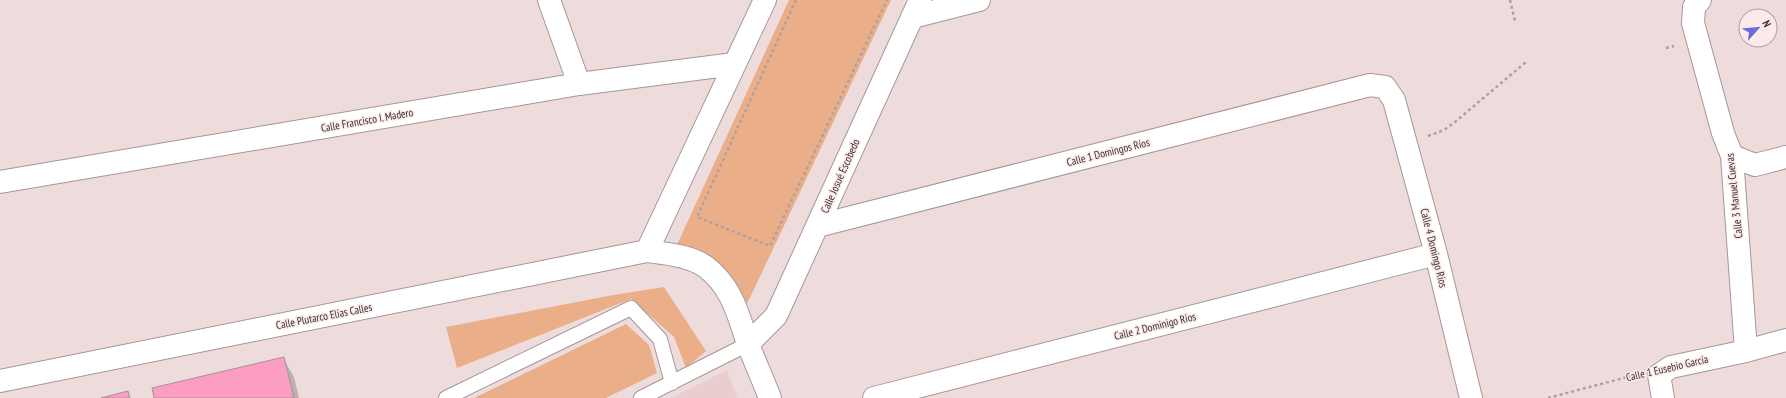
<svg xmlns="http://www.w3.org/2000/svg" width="1786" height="398" font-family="'PT Sans Narrow',sans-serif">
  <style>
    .built { fill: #e8cecf }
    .green { fill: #eaae89 }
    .shadow { fill: #0003 }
    .building { fill: #fb9ec1; stroke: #a29398 }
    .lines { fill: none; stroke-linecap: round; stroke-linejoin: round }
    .lane-casing { stroke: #a69696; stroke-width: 16 }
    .street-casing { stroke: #a69696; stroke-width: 24 }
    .path { stroke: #aea0a0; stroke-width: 2.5; stroke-dasharray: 3 3; stroke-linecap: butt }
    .lane { stroke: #fff; stroke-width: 14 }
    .street { stroke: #fff; stroke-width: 22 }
    .labels { text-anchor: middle; stroke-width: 3; stroke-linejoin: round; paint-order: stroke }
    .street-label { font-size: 11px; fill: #373030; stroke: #fceaea }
  </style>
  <rect width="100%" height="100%" fill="#eedcdd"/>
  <path class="built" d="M727,370L737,398H671Z"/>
  <path class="green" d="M789,0H891L747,304L714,258L676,247Z
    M664,287L706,351L686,368L674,337L631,299L457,368L446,327L608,296Z
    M626,324L649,345L657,373L606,398H474Z"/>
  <path class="shadow" d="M283,358L294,377L299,398H155Z"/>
  <path class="building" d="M284,357L294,398H154L152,388Z
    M128,391L130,398H101Z"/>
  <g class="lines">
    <defs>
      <path id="lane" d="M446,398L631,308L660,339L672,383
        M641,398L748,344"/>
      <path id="street" d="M549,0L579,84
        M1700,0L1694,7L1693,23L1723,133L1732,156L1746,351
        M912,17L979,0
        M1732,156L1755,165L1786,157
        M0,182L579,84L734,64
        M817,226L1370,85L1385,87L1394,100L1436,254L1471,398
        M647,251L765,0
        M748,344L776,316L920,0
        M0,381L647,251C667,254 689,255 706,267C732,287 738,314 748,344C755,362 763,380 770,398
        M874,398L1436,254
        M1663,398L1659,375L1671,367L1746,351L1786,340"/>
    </defs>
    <use href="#lane" class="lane-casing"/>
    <use href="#street" class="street-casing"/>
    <path class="path" d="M796,0L697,217L770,246L887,0
      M1510,0L1515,21
      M1666,48L1674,46
      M1428,136L1444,130L1455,122L1526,62
      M1548,398L1635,375"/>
    <use href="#lane" class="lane"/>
    <use href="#street" class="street"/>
  </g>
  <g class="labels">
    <g class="street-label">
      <text transform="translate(367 120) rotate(-10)" y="4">Calle Francisco I. Madero</text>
      <text transform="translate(1108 152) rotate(-14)" y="4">Calle 1 Domingos Ríos</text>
      <text transform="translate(840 176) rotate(-66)" y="4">Calle Josué Escobedo</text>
      <text transform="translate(1734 196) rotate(-96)" y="4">Calle 3 Manuel Cuevas</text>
      <text transform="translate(1434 248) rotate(76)" y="4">Calle 4 Domingo Ríos</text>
      <text transform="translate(324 316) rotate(-11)" y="4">Calle Plutarco Elías Calles</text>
      <text transform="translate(1155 326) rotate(-14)" y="4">Calle 2 Dominigo Ríos</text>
      <text transform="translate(1667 368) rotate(-13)" y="4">Calle 1 Eusebio García</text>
    </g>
  </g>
  <g transform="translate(1758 28) rotate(63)"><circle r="19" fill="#fceaea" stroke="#ada0a0"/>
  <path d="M0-3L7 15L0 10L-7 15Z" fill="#6c6ae3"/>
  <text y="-6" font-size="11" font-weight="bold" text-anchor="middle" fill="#373030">N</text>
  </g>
</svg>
